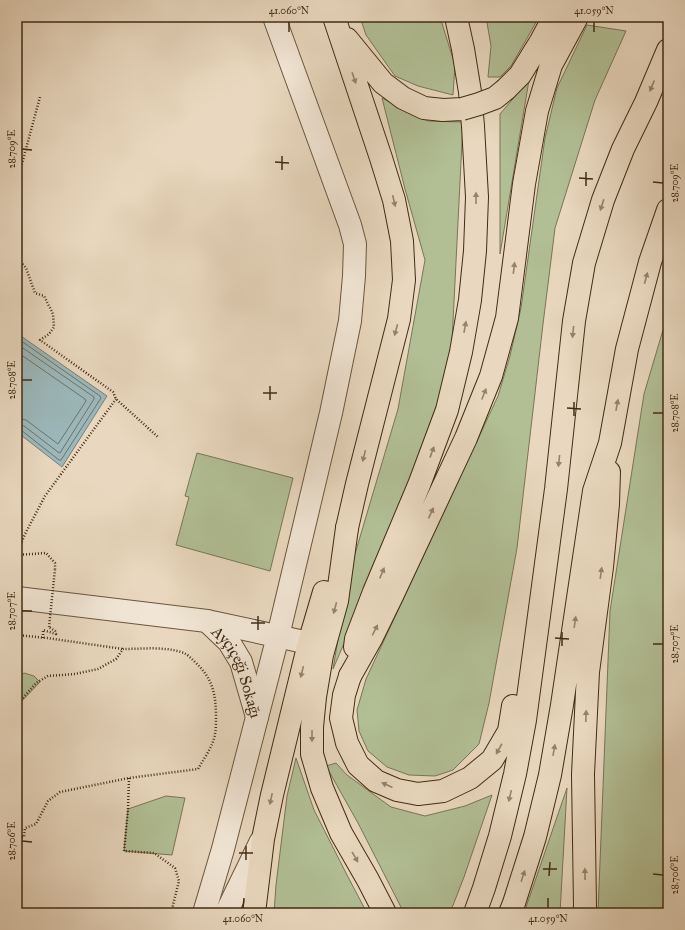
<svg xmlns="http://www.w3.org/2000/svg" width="685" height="930" font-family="'IM FELL Great Primer',serif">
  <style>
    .green { fill: #b2bf95; stroke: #7a7554 }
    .water { fill: #9bb8bb; stroke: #778078 }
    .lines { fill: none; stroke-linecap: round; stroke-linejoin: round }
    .shore { stroke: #6e7268; stroke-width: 1 }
    .minor-casing { stroke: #6b563f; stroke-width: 24 }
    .major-casing { stroke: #412b14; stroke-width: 24 }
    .highway-casing { stroke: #412b14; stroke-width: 24 }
    .path { stroke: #412b14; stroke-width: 2.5; stroke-dasharray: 1 2; stroke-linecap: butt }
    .minor { stroke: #f1e6d5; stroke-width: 22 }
    .major { stroke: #e9d8bf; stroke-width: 22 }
    .highway { stroke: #e9d8bf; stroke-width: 22 }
    .major-bridge-casing { stroke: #412b14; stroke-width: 24; stroke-linecap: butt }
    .path-bridge { stroke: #412b14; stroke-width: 2.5; stroke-dasharray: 1 2; stroke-linecap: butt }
    .major-bridge { stroke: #e9d8bf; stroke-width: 22 }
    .oneway { fill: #95826a }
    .ticks { fill: none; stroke: #412b14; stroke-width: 1.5 }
    .labels { text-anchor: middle; stroke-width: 3.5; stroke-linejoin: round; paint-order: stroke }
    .street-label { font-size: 16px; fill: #412b14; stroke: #f1e6d5 }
    .neatline { fill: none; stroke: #412b14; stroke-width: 1.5 }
    .ticks-label { font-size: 10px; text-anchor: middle; fill: #412b14 }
  </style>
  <rect width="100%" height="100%" fill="#e9d8bf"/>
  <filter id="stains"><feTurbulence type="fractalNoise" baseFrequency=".005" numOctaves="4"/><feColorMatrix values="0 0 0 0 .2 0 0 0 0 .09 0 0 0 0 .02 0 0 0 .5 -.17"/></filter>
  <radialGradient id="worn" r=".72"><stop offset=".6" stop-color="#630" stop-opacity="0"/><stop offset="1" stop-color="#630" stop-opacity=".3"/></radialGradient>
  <path class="green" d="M360,17H440L455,65L453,95L418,86L395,76L366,35Z
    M486,17H539L526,40L511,66L500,77H488L491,46Z
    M587,25L626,31L595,100L555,228L543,324L517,548L489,703L479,744L453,770L435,776L409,775L387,767L368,751L359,731L357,710L366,679L498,396L510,356L521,308L545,138L557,88Z
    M529,80L500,254V114Z
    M382,98L428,121L463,122L451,362L402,509L333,669L349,574L398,409L425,260L405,189Z
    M668,313V890L661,913H598L610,611L644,394Z
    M197,453L293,478L270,571L176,545L189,497L185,496Z
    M24,673L34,676L40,682L17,706V675H21Z
    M296,758L314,810L347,875L367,913H274L276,885L287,796Z
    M336,763L347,775L391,807L425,816L465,806L492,795L464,877L450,913H404L358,823L326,766Z
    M567,788L560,913H524Z
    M166,796L185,798L172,855L124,851L128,809Z"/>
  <path class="water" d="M18,334L107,396L62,467L17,432V335Z"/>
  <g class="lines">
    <path class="shore" d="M17,338L100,396L101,398L61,460H59L21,430L17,429
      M17,344L94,397V399L60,453L58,452L24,426L17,424
      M17,352L85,399L86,401L58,444L26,420L17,418"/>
    <defs>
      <g id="minor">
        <path d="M17,598L207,621L309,643"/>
        <path id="s1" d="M207,621L229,642L241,662L257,717"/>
        <path d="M204,913L223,849L278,636L331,413L350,321L354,276L355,244L350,225L274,17"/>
        <path d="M226,913L261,841"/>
      </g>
      <path id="major" d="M334,17L381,158L394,200L402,241L404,280L399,319L357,484L347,528
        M347,39L383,83L403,98L424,108L443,110L462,109
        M506,89L520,75L541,41L554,17
        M355,647L356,639L374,592L419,485L447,410L461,352L470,300L475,251L477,197L473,126L470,92L463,49L456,17
        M350,676L372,637L393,594L466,438L491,376L507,318L524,184L537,111L551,65L577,17"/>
      <path id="highway" d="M347,528L337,601L322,655L315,697L312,727V754L322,788L341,833L368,880L385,913
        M350,676L344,695L341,718L347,743L358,765L376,781L397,790L418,794L443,791L470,778L492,760L509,731L513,706
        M254,913L263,839L272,795L309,643L324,592
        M475,913L484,888L500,836L515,774L525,720L556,489L574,321L584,263L603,200L623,149L646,102L668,50
        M510,913L514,903L535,837L550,775L562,705L594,491L610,443L627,349L650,262L668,210
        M584,913L585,906L583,774L588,672L602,567L608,504L609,472"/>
    </defs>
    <use href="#minor" class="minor-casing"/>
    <use href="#major" class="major-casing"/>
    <use href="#highway" class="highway-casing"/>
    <path class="path" d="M17,182L40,97
      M17,257L26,268L35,293L44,296L53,314L54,327L49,334L40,340L113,392L116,399L158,437
      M17,553L25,534L45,496L116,399
      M17,555L46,553L55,563V569
      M17,635L47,638L123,649
      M43,638V630L56,634L55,631L49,627
      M17,705L36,683L48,676L75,674L98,669L116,659L123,649C143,649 165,646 184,653C188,655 192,659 196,663C213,679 216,695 216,718C216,723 216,729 215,734C213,747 204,758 198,769L129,778L60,792L48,801L36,824L25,828L24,837H19L17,828
      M129,778L128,809L124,851L154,853L175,868L179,881L171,913"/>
    <use href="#minor" class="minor"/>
    <use href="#major" class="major"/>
    <use href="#highway" class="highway"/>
    <defs>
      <path id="major-bridge" d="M462,109L479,104L495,98L506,89"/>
    </defs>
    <use href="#major-bridge" class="major-bridge-casing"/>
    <path class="path-bridge" d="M49,627L55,569"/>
    <use href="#major-bridge" class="major-bridge"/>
  </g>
  <defs><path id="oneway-solid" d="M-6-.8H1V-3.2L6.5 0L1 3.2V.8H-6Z"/></defs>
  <g class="oneway">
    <use href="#oneway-solid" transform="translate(354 78) rotate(71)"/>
    <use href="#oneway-solid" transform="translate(652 86) rotate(113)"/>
    <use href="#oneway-solid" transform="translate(476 198) rotate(-90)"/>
    <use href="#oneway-solid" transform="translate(394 201) rotate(77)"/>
    <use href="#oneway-solid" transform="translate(602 205) rotate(108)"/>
    <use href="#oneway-solid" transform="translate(514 268) rotate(-83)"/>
    <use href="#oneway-solid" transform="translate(646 278) rotate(-75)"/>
    <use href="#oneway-solid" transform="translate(465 327) rotate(-80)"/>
    <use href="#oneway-solid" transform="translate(396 330) rotate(105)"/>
    <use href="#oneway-solid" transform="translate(573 332) rotate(96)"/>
    <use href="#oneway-solid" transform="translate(484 394) rotate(-68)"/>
    <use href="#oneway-solid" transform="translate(617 405) rotate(-80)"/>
    <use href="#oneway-solid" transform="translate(432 452) rotate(-70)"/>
    <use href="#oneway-solid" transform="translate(364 456) rotate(104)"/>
    <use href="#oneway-solid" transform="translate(559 461) rotate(96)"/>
    <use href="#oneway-solid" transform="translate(431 513) rotate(-65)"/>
    <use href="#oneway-solid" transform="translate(382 573) rotate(-67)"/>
    <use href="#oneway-solid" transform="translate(601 573) rotate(-82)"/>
    <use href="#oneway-solid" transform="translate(335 608) rotate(105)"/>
    <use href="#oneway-solid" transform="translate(575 622) rotate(-82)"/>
    <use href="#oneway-solid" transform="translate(375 630) rotate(-63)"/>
    <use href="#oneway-solid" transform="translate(302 672) rotate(104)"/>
    <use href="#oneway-solid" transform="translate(586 716) rotate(-88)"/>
    <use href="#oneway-solid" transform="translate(312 736) rotate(90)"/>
    <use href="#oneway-solid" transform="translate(499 749) rotate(119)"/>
    <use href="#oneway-solid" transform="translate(554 750) rotate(-80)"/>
    <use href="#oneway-solid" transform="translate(387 785) rotate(-156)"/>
    <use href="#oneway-solid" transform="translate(510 796) rotate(103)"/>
    <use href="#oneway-solid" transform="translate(271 799) rotate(102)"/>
    <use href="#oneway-solid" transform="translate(355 857) rotate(60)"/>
    <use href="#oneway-solid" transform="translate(585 874) rotate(-91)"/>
    <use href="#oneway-solid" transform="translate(523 876) rotate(-72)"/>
  </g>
  <path class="ticks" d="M289,32V22M594,32V22M22,149L32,150M275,162L289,163M282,170V156M579,178L593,179M653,182L663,183M586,186V172M22,380H32M263,393H277M270,400V386M567,408L581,409M653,413H663M574,416V402M22,611H32M251,623H265M258,630V616M555,638L569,639M653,644H663M562,646V632M22,841L32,842M239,853H253M246,860V846M543,869H557M653,874L663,875M549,876L550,862M243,908L244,898M548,908V898"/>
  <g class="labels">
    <g class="street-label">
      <text dy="6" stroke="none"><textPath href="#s1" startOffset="61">Ayçiçeği Sokağı</textPath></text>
    </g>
  </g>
  <rect width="685" height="930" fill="none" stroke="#e9d8bf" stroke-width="44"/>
  <rect x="22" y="22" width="641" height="886" class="neatline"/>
  <g class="ticks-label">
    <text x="289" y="14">41.060°N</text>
    <text x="594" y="14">41.059°N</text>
    <text transform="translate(11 149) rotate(-90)" y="4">28.709°E</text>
    <text transform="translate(674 183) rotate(-90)" y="4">28.709°E</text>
    <text transform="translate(11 380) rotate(-90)" y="4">28.708°E</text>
    <text transform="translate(674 413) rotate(-90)" y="4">28.708°E</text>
    <text transform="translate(11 611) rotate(-90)" y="4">28.707°E</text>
    <text transform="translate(674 644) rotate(-90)" y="4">28.707°E</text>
    <text transform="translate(11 841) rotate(-90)" y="4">28.706°E</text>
    <text transform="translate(674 875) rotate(-90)" y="4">28.706°E</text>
    <text x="243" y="922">41.060°N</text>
    <text x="548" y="922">41.059°N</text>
  </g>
  <rect width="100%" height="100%" filter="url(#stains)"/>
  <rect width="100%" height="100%" fill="url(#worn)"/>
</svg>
